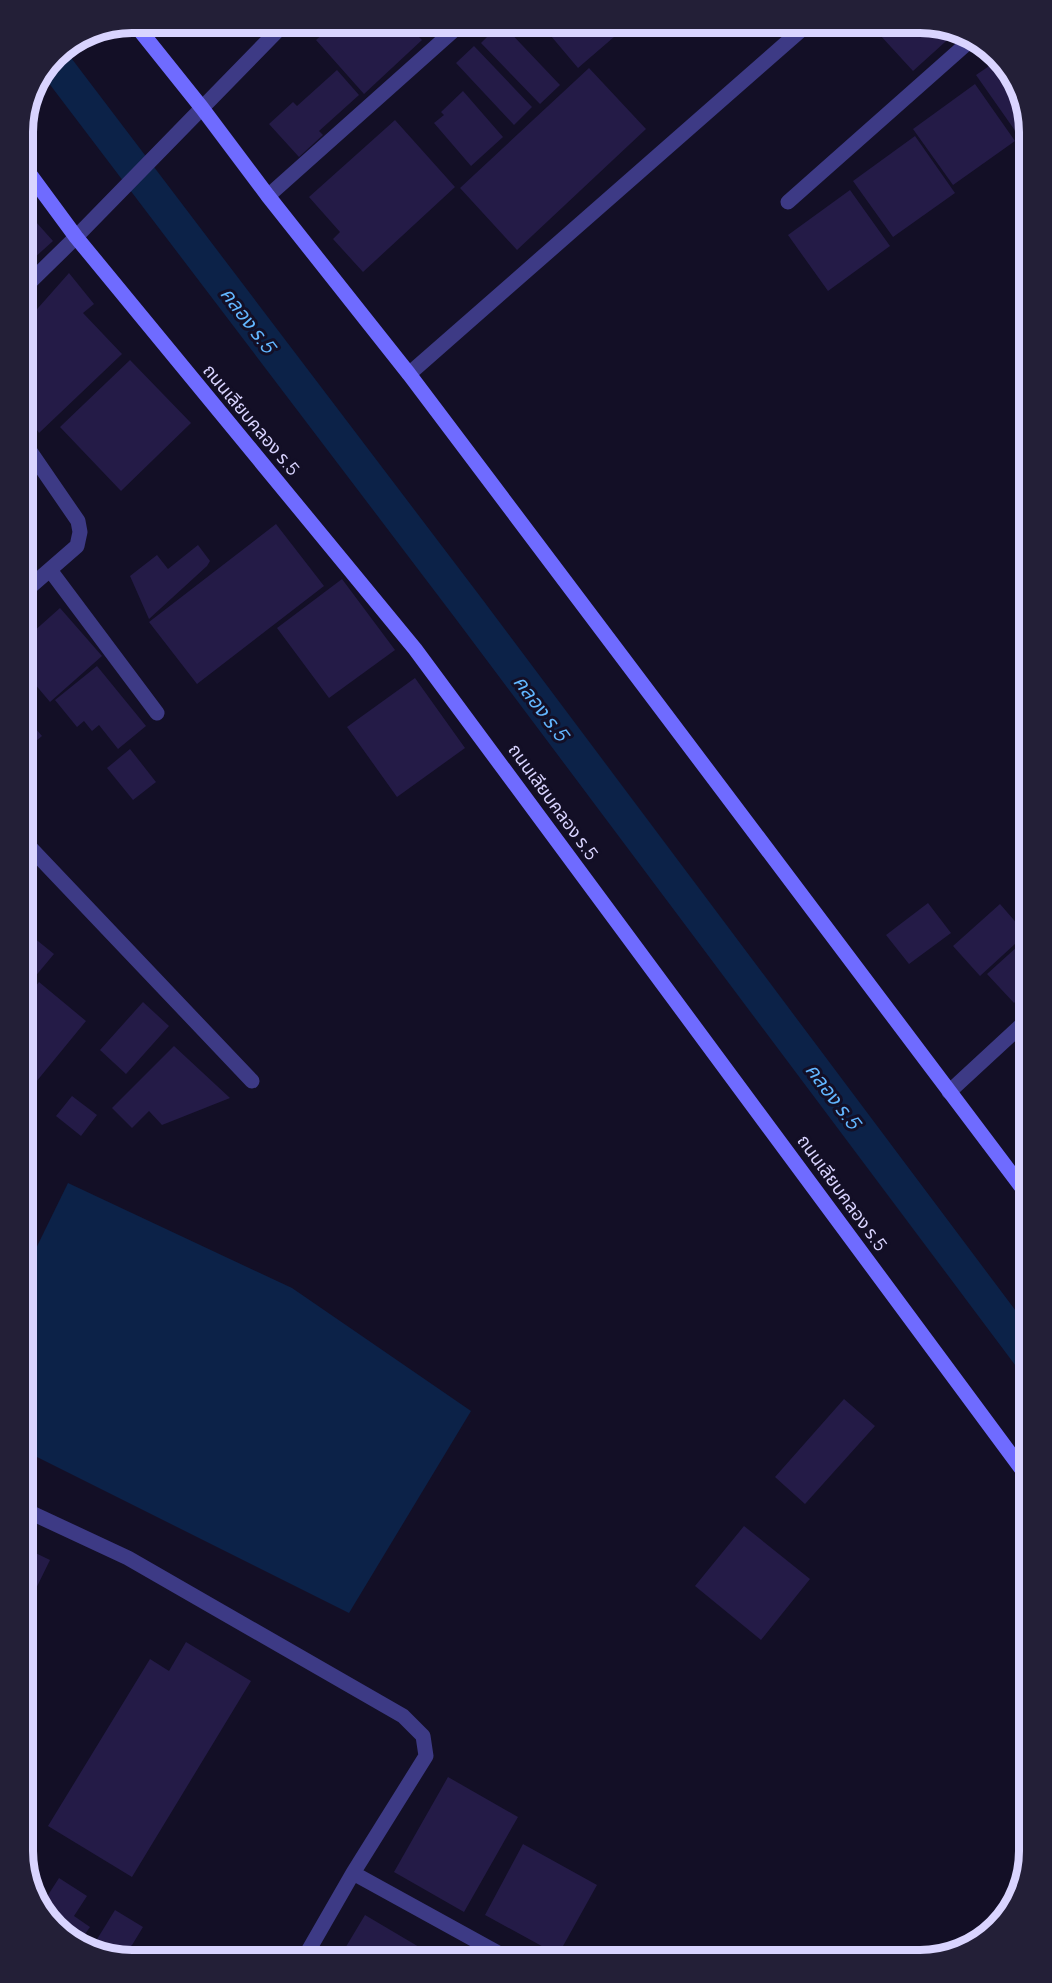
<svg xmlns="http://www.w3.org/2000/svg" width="1052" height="1983" font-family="Manrope,'Noto Sans Thai',sans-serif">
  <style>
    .water { fill: #0c2248 }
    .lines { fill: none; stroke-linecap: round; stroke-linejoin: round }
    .canal { stroke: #0c2248; stroke-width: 33 }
    .building { fill: #241b47 }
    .street { stroke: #3d3a85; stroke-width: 15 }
    .secondary { stroke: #6f6bff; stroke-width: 15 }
    .labels { text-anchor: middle; stroke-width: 6; stroke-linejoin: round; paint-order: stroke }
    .street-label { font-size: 18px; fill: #d9d4ff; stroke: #130f26 }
    .water-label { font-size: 20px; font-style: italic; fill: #62b6ff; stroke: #130f26 }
    .rim { fill: none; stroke: #d9d4ff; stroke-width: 8 }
  </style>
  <rect width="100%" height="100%" fill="#130f26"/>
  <path class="water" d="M68,1183L292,1288L471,1411L349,1613L23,1450V1275Z"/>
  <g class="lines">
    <path class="canal" d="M52,60L469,609L1029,1356"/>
  </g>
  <path class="building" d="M205,23H227L217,33Z
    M335,23H405L422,40L364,94L316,40Z
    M501,23L560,85L540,104L481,43Z
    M540,23H602L614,37L578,68Z
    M869,23H928L955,33L913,71Z
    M474,46L532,107L514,125L456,63Z
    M998,60L1021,90L1028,124L1016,132L976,75Z
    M589,68L646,129L517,250L460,188Z
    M337,70L359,95L319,131L323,135L299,157L269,124L293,102L297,106Z
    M975,84L1015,141L953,185L913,129Z
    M463,91L503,137L471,166L434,123L444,115L441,112Z
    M395,120L455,187L363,272L333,239L340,232L309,197Z
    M915,136L955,193L893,237L853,181Z
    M850,190L890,246L828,291L788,235Z
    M28,213L53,241L23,268V218Z
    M69,273L94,304L83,313L122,354L39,433L23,409V325Z
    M130,360L191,423L121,491L60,427Z
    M276,524L324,586L197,684L149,622Z
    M198,545L210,561L207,566L149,619L130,576L157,555L168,569Z
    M342,579L395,650L329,698L277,628Z
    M60,608L102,656L50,702L23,670V641Z
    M97,666L146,726L118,749L99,725L92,731L84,721L77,727L55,700Z
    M415,678L465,748L397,797L347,727Z
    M23,714L42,736L23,752Z
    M130,749L156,782L133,800L107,768Z
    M928,903L951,933L909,964L886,935Z
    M1000,904L1026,934L980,976L953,946Z
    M23,929L54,954L23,991Z
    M1029,936V988L1014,1003L987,974Z
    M39,982L86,1021L36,1082L23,1072V1002Z
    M143,1002L169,1026L126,1074L100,1050Z
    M174,1046L230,1098L162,1125L149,1111L132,1128L112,1108Z
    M72,1096L97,1115L81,1136L56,1116Z
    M844,1399L875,1426L805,1504L775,1477Z
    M744,1526L810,1579L761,1640L695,1586Z
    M23,1547L50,1560L23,1615Z
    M186,1642L251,1681L132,1877L48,1826L150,1659L169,1671Z
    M448,1777L518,1817L464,1912L394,1872Z
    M523,1844L597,1885L558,1955L485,1915Z
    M59,1878L87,1896L74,1916L90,1927L78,1944L71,1942L41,1906Z
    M115,1910L143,1927L123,1960L91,1949Z
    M365,1915L436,1957L434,1960H338Z"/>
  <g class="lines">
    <path class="street" d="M268,196L462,23
      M788,202L972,39
      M23,289L76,237L285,23
      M409,374L809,23
      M50,570L157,713
      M23,593L77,546L80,532L78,521L23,441
      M23,840L252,1081
      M949,1092L1029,1018
      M23,1509L128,1558L403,1716L423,1736L426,1756L353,1873L303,1960
      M353,1873L511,1960"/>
    <path class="secondary" d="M134,23L202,108L268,196L409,374L1029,1197
      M23,165L76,237L415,649L1029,1479"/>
  </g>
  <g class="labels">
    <g class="street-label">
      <text transform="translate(251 420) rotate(50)" y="6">ถนนเลียบคลอง ร.5</text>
      <text transform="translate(553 802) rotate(54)" y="6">ถนนเลียบคลอง ร.5</text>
      <text transform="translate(842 1193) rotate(54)" y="6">ถนนเลียบคลอง ร.5</text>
    </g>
    <g class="water-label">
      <text transform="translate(248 320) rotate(53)" y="7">คลอง ร.5</text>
      <text transform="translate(541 708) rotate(53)" y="7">คลอง ร.5</text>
      <text transform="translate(833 1096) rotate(53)" y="7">คลอง ร.5</text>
    </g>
  </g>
  <path d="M0 0H1052V1983H0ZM132 33H920A99 99 0 0 1 1019 132V1851A99 99 0 0 1 920 1950H132A99 99 0 0 1 33 1851V132A99 99 0 0 1 132 33Z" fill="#231f37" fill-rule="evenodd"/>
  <path class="rim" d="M132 33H920A99 99 0 0 1 1019 132V1851A99 99 0 0 1 920 1950H132A99 99 0 0 1 33 1851V132A99 99 0 0 1 132 33Z"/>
</svg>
